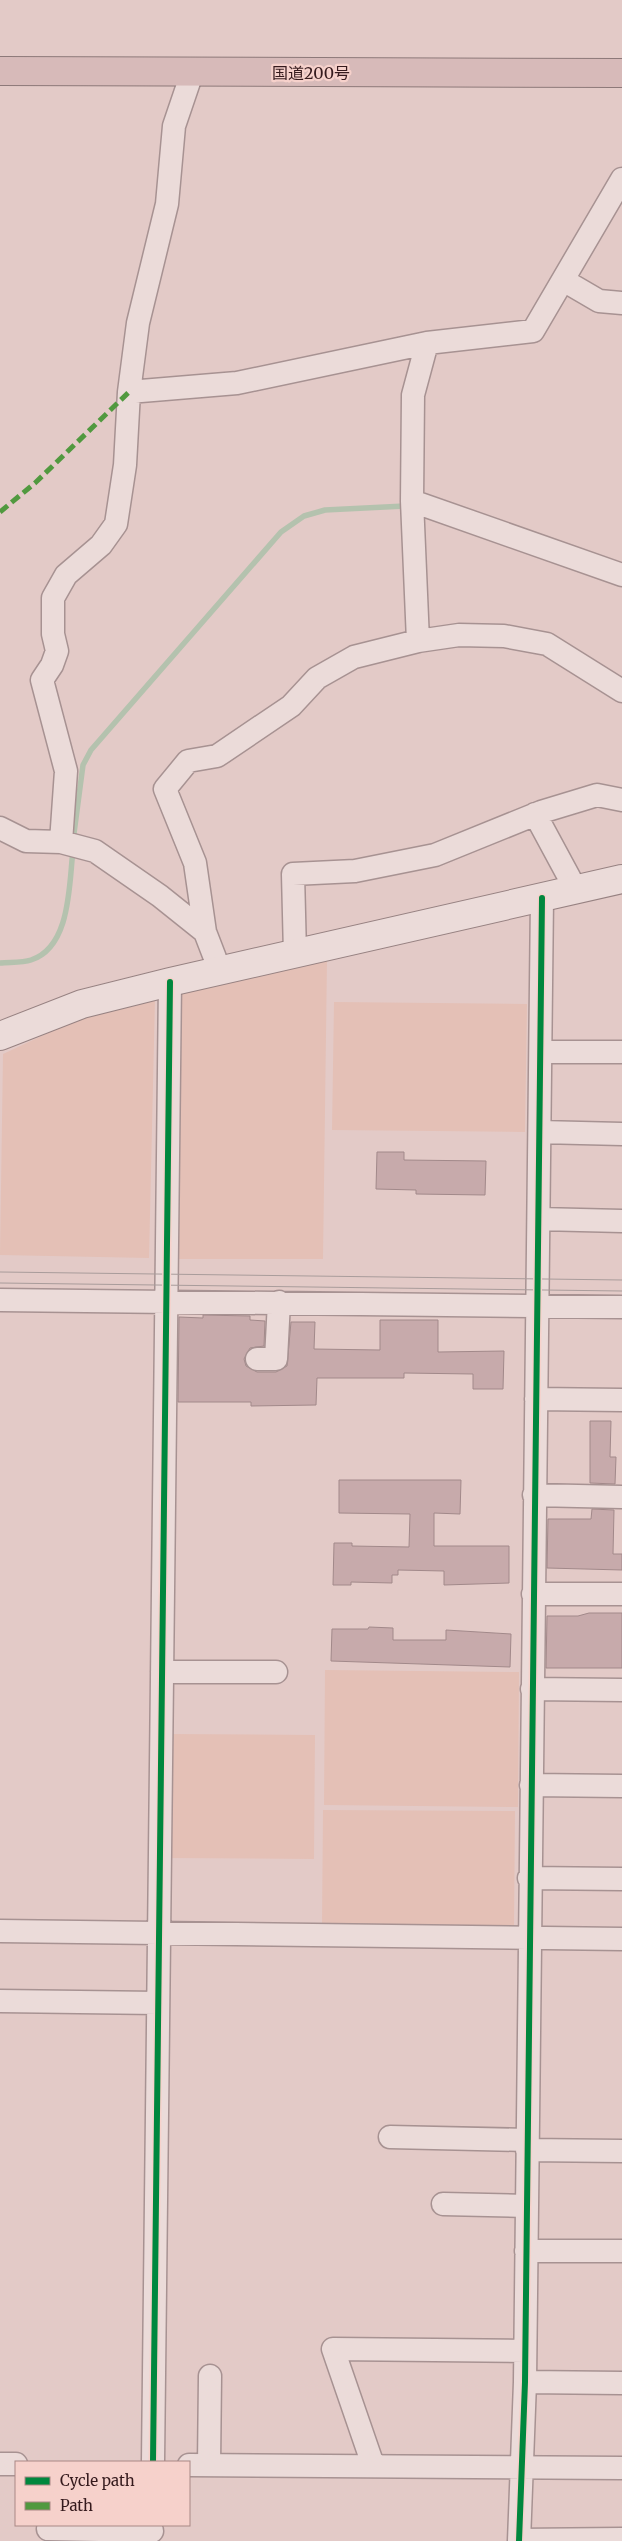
<svg xmlns="http://www.w3.org/2000/svg" width="622" height="2541" font-family="Merriweather,'Noto Sans JP',serif">
  <style>
    .farmland { fill: #e4c0b6 }
    .lines { fill: none; stroke-linecap: round; stroke-linejoin: round }
    .stream { stroke: #b4c2ae; stroke-width: 5.5 }
    .building { fill: #c7aaab; stroke: #a2898a }
    .street-casing { stroke: #a79292; stroke-width: 25 }
    .secondary-casing { stroke: #978282; stroke-width: 30 }
    .highway-casing { stroke: #8d7979; stroke-width: 30 }
    .street { stroke: #ebdbd9; stroke-width: 22 }
    .secondary { stroke: #ebdbd9; stroke-width: 28 }
    .highway { stroke: #d7bab9; stroke-width: 28 }
    .tram { stroke: #a99c9b; stroke-width: 1 }
    .quiet { stroke: #51993f; stroke-width: 5; stroke-dasharray: 10 5; stroke-linecap: butt }
    .cycleway-casing { stroke: #f6d1cb; stroke-width: 9 }
    .cycleway { stroke: #00873e; stroke-width: 6 }
    .labels { text-anchor: middle; stroke-width: 4.5; stroke-linejoin: round; paint-order: stroke }
    .street-label { font-size: 16px; fill: #351a1d; stroke: #f6d1cb }
  </style>
  <rect width="100%" height="100%" fill="#e3cac7"/>
  <path class="farmland" d="M327,960L323,1259H173L177,993Z
    M155,998L149,1258L0,1255L3,1054L91,1013Z
    M334,1002L527,1004L525,1132L332,1130Z
    M325,1670L519,1672L518,1807L324,1805Z
    M166,1734L315,1735L314,1859L164,1858Z
    M323,1810L515,1811L514,1926L322,1925Z"/>
  <g class="lines">
    <path class="stream" d="M73,841L83,765L91,750L281,532L304,516L325,510L405,506
      M0,963C10,962 22,963 31,960C71,947 69,884 73,850"/>
  </g>
  <path class="building" d="M377,1152H404V1160L486,1161L485,1195L416,1194V1190L376,1189Z
    M203,1315L250,1316V1320L265,1321L264,1346L250,1348L244,1359L246,1366L257,1372H276L287,1366L291,1322H315L314,1349L380,1350V1320H438V1352L504,1351L503,1389H473V1374L404,1373V1378H317L316,1405L251,1406V1402H178L179,1317L203,1318Z
    M590,1421H611L610,1457H616L615,1484L590,1483Z
    M339,1480H461L460,1514L434,1513V1546H509V1583L444,1585V1571L398,1570V1575H392V1583L351,1582V1585H333L334,1543H352V1546L409,1547L410,1514L339,1513Z
    M592,1509L614,1510L613,1554H622V1570L547,1568L548,1519H591Z
    M589,1613H622V1668H546L547,1616H578Z
    M369,1627L393,1628V1640H446V1630L511,1634L510,1667L331,1661L332,1629H368Z"/>
  <g class="lines">
    <defs>
      <path id="street" d="M563,280L599,301L622,303
        M129,392L237,383L427,343L533,331L622,179
        M412,501L413,395L427,343
        M418,641L412,501L622,575
        M535,814L576,890
        M0,828L26,841L61,842L95,851L160,896L205,932
        M61,842L66,771L42,680L52,665L57,651L53,634V598L66,575L101,545L116,524L125,465L129,392L138,323L167,204L174,126L192,73
        M295,954L293,874L355,871L435,855L541,812L597,795L622,800
        M220,971L205,932L195,863L165,789L188,761L217,756L291,706L317,678L354,657L418,641L459,635L504,636L547,644L622,691
        M541,1052H622
        M540,1132L622,1134
        M539,1219L622,1221
        M0,1300L622,1307
        M257,1359H276L279,1302
        M536,1399L622,1400
        M534,1495L622,1497
        M533,1594H622
        M162,1672H276
        M532,1689L622,1690
        M531,1785L622,1786
        M529,1878L622,1879
        M0,1931L622,1939
        M0,2001L158,2003
        M390,2137L527,2140
        M527,2150L622,2151
        M443,2204L526,2206
        M526,2251H622
        M525,2382L622,2383
        M153,2462L170,982
        M0,2464H16
        M189,2465L622,2468
        M209,2465L210,2376
        M373,2465L333,2349L525,2351
        M48,2529L152,2531
        M519,2540L622,2539
        M519,2541L525,2382L542,898"/>
      <path id="secondary" d="M0,1036L82,1004L170,982L622,879"/>
      <path id="highway" d="M0,71L622,73"/>
    </defs>
    <use href="#street" class="street-casing"/>
    <use href="#secondary" class="secondary-casing"/>
    <use href="#highway" class="highway-casing"/>
    <use href="#street" class="street"/>
    <use href="#secondary" class="secondary"/>
    <use href="#highway" class="highway"/>
    <path class="tram" d="M0,1272L622,1280
      M0,1283L622,1291"/>
    <path class="quiet" d="M0,512L35,483L129,392"/>
    <defs>
      <path id="cycleway" d="M153,2462L170,982
        M519,2541L525,2382L542,898"/>
    </defs>
    <use href="#cycleway" class="cycleway-casing"/>
    <use href="#cycleway" class="cycleway"/>
  </g>
  <g class="labels">
    <g class="street-label">
      <text x="311" y="79">国道200号</text>
    </g>
  </g>
  <rect x="15" y="2461" width="175" height="65" fill="#f6d1cb" stroke="#a98885"/>
  <rect x="25" y="2477" width="25" height="8" fill="#00873e" stroke="#a98885"/>
  <text x="60" y="2486" font-size="15" fill="#351a1d">Cycle path</text>
  <rect x="25" y="2502" width="25" height="8" fill="#51993f" stroke="#a98885"/>
  <text x="60" y="2511" font-size="15" fill="#351a1d">Path</text>
</svg>
